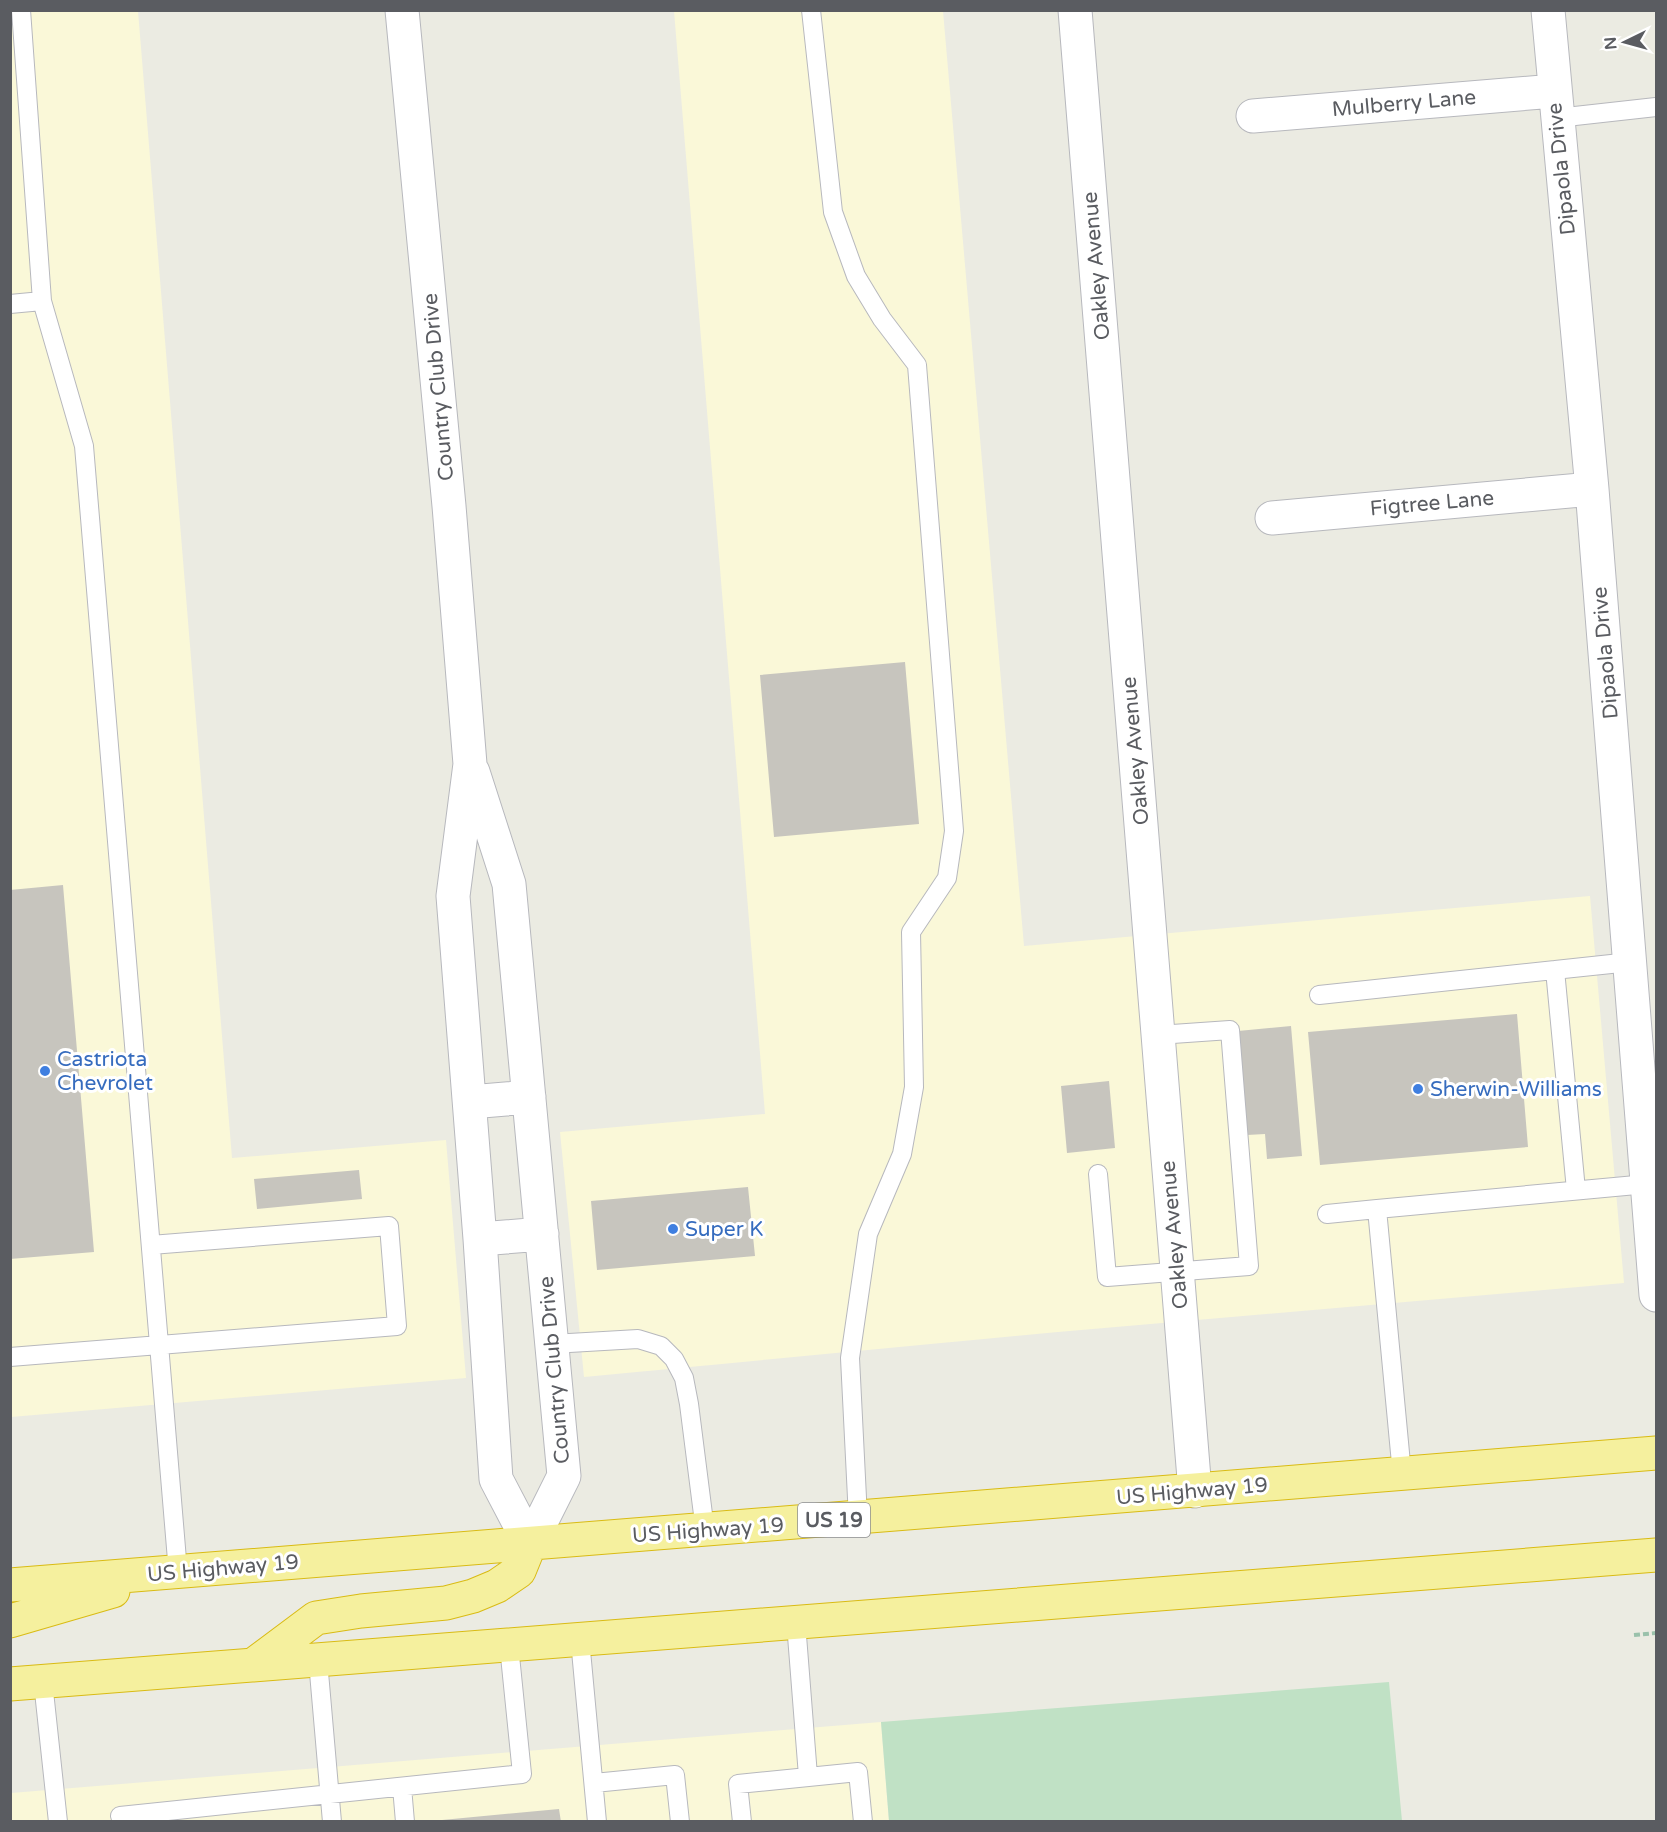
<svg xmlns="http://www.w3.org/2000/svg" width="1667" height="1832" font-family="'Varela Round',sans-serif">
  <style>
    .commercial { fill: #faf8d8 }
    .green { fill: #c0e1c5 }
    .building { fill: #c7c5be }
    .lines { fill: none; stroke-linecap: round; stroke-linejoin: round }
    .service-casing { stroke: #b7b8bd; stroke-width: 20 }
    .minor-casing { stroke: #b7b8bd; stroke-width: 35 }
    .trunk-casing { stroke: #d9bb14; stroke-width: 35 }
    .path { stroke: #9ac1ab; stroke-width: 4; stroke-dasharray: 6 3; stroke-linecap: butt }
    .service { stroke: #fff; stroke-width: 18 }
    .minor { stroke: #fff; stroke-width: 33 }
    .trunk { stroke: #f5f09e; stroke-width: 33 }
    .shop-dot { fill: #3f7fe0; stroke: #fff; stroke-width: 2 }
    .labels { text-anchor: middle; stroke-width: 6; stroke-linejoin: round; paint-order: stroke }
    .shield { fill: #fff; stroke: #8c8d90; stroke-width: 1.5 }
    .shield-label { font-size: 20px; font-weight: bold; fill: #5a5c61 }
    .street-label { font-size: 21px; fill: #5a5c61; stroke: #fff }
    .shop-label { font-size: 21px; fill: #366cbe; stroke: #fff; text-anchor: start }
  </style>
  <rect width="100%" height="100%" fill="#ebebe2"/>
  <path class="commercial" d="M11,11H138L232,1158L446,1140L466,1378L11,1417Z
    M674,11H943L1024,946L1590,896L1624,1283L1058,1332L584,1377L560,1132L765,1114Z
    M881,1722L889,1821L11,1822V1793Z"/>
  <path class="green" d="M1389,1682L1402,1821H889L881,1722Z"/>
  <path class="building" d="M905,662L919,824L774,837L760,675Z
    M63,885L94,1252L10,1259V890Z
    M1517,1014L1528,1147L1320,1165L1308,1032Z
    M1291,1026L1302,1156L1267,1159L1265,1134L1247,1135L1238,1031Z
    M1109,1081L1115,1148L1067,1153L1061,1086Z
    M359,1170L362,1199L257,1209L254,1179Z
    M748,1187L755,1256L597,1270L591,1201Z
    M559,1809L561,1822H442V1820Z"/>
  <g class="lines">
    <defs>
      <path id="service" d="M21,10L42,301L84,446L178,1572
        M811,10L833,212L856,276L882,319L917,365L954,831L947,878L911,932L914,1087L902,1154L868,1234L850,1358L858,1518
        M1557,118L1656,107
        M10,304L42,301
        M1555,970L1576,1190
        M1319,995L1630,962
        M1098,1174L1107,1277L1249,1266L1230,1030L1158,1035
        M1327,1214L1377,1209
        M552,1344L638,1339L661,1346L674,1359L684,1378L689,1404L705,1530
        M10,1357L397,1326L389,1226L151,1245
        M1402,1474L1377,1209L1647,1184
        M796,1623L808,1776
        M580,1640L597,1822
        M318,1661L332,1822
        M43,1682L58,1822
        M594,1783L675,1775L680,1822
        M402,1787L405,1822
        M120,1816L522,1774L509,1646
        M742,1822L738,1784L858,1772L863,1822"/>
      <path id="minor" d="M402,10L449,506L470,764L453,896L480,1239L496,1479L530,1544
        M1075,10L1195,1491
        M1548,10L1592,489L1656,1295
        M1253,116L1554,91
        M1272,518L1592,489
        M473,772L509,884L564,1476L530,1544
        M470,1102L529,1097
        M480,1239L542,1234"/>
      <path id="trunk" d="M10,1585L1656,1453
        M10,1621L113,1591
        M253,1665L316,1618L361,1611L446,1603L473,1596L497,1586L519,1571L530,1544
        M10,1684L1656,1555"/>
    </defs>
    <use href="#service" class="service-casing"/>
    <use href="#minor" class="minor-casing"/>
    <use href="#trunk" class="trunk-casing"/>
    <path class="path" d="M1634,1635L1656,1633"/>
    <use href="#service" class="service"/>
    <use href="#minor" class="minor"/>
    <use href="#trunk" class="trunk"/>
  </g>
  <g class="shop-dot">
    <circle cx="45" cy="1071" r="6"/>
    <circle cx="1418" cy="1089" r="6"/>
    <circle cx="673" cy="1229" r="6"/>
  </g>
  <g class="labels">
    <rect class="shield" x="798" y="1503" width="72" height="34" rx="4.5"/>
    <g class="shield-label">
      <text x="834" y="1527">US 19</text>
    </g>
    <g class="street-label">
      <text transform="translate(1404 103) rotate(-5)" y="7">Mulberry Lane</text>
      <text transform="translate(1561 169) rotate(-96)" y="7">Dipaola Drive</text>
      <text transform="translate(1096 266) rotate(-95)" y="7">Oakley Avenue</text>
      <text transform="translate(438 387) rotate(-95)" y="7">Country Club Drive</text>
      <text transform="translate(1432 503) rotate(-5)" y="7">Figtree Lane</text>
      <text transform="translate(1605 653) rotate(-95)" y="7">Dipaola Drive</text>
      <text transform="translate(1135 751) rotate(-95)" y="7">Oakley Avenue</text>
      <text transform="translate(1174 1235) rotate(-95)" y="7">Oakley Avenue</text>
      <text transform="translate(554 1370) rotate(-95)" y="7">Country Club Drive</text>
      <text transform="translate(1192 1491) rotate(-5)" y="7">US Highway 19</text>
      <text transform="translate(708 1530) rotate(-4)" y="7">US Highway 19</text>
      <text transform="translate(223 1568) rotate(-5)" y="7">US Highway 19</text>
    </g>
    <g class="shop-label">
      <text x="57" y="1066">Castriota<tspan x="57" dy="24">Chevrolet</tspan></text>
      <text x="1430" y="1096">Sherwin-Williams</text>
      <text x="685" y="1236">Super K</text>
    </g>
  </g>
  <rect width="1667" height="1832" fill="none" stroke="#5a5c61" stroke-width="24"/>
  <g transform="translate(1625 42) rotate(265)" stroke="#ffffff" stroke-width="4.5" paint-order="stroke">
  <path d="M0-4.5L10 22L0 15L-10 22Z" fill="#5a5c61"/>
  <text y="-9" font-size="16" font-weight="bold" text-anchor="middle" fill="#5a5c61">N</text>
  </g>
</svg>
